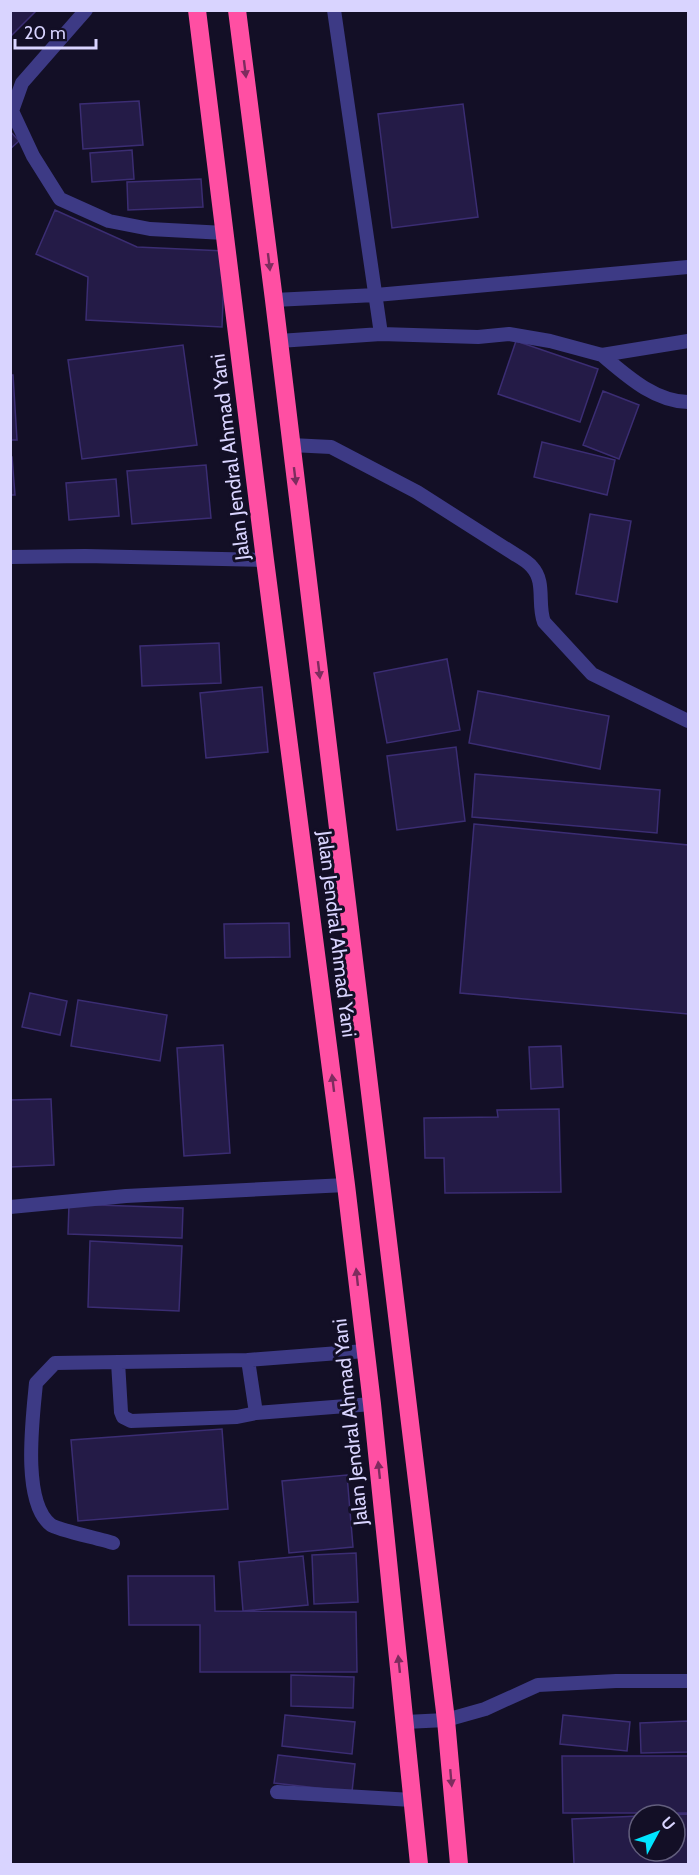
<svg xmlns="http://www.w3.org/2000/svg" width="699" height="1875" font-family="Cabin,sans-serif">
  <style>
    .building { fill: #241b47; stroke: #3b2d73; stroke-width: 1.5 }
    .lines { fill: none; stroke-linecap: round; stroke-linejoin: round }
    .lane { stroke: #3d3a85; stroke-width: 14 }
    .highway { stroke: #ff4fa3; stroke-width: 18 }
    .oneway { fill: #7d2c5e }
    .labels { text-anchor: middle; stroke-width: 6; stroke-linejoin: round; paint-order: stroke }
    .street-label { font-size: 20px; fill: #d9d4ff; stroke: #130f26 }
  </style>
  <rect width="100%" height="100%" fill="#130f26"/>
  <path class="building" d="M10,10H37L10,37Z
    M139,101L143,145L83,149L80,104Z
    M463,104L478,217L392,228L378,114Z
    M10,131L19,141L10,149Z
    M132,150L134,179L92,182L90,153Z
    M201,179L203,207L128,210L127,182Z
    M55,210L137,247L225,251L222,327L86,320L88,277L36,254Z
    M516,341L598,369L580,422L498,394Z
    M183,345L197,445L82,459L68,360Z
    M10,375H13L17,440H10Z
    M603,391L639,405L619,459L583,445Z
    M542,442L615,460L607,495L534,477Z
    M10,457H12L15,495H10Z
    M206,465L211,518L132,524L127,471Z
    M116,479L119,516L69,520L66,483Z
    M590,514L631,521L617,602L576,594Z
    M219,643L221,683L142,686L140,646Z
    M447,659L460,730L387,743L374,673Z
    M262,687L268,752L206,758L200,693Z
    M478,691L609,716L600,769L469,743Z
    M456,747L465,821L397,830L387,756Z
    M475,774L660,790L657,833L472,817Z
    M474,824L688,845V1014L460,993Z
    M289,923L290,957L225,958L224,924Z
    M30,993L67,1001L60,1035L22,1027Z
    M78,1000L167,1015L160,1061L71,1046Z
    M223,1045L230,1153L184,1156L177,1048Z
    M561,1046L563,1087L531,1089L529,1047Z
    M51,1099L54,1165L10,1167V1100Z
    M559,1109L561,1192L445,1193L444,1158H425L424,1118L498,1117L497,1110Z
    M69,1204L183,1208L182,1238L68,1234Z
    M90,1241L182,1246L179,1311L88,1307Z
    M222,1429L228,1509L78,1521L71,1440Z
    M347,1475L353,1547L289,1553L282,1481Z
    M356,1553L358,1602L314,1604L312,1555Z
    M303,1556L308,1605L243,1611L239,1562Z
    M128,1576H214L215,1611L356,1612L357,1672H200V1625H129Z
    M291,1675L354,1677L353,1708L291,1706Z
    M285,1715L355,1722L352,1754L282,1746Z
    M563,1715L630,1722L627,1751L560,1744Z
    M688,1721V1752L641,1753L640,1723Z
    M278,1755L355,1764L352,1792L274,1783Z
    M562,1756H688V1813H563Z
    M688,1814V1864H574L572,1819L639,1816V1851H675V1815H669Z"/>
  <g class="lines">
    <path class="lane" d="M86,10L22,83L12,111L33,156L60,199L109,221L150,229L225,233
      M334,10L381,334
      M274,300L376,295L688,267
      M279,341L381,334L478,337L509,334L550,341L602,355L688,341
      M602,355C627,376 654,401 688,402
      M291,445L331,447L417,492L516,555C521,558 528,562 532,567C546,582 537,604 544,622L592,674L688,721
      M10,557L85,556L265,560
      M10,1207L126,1196L346,1185
      M248,1360L256,1413L372,1404
      M118,1362L121,1412L123,1417L131,1421L237,1417L256,1413
      M113,1543C102,1539 58,1530 51,1525C21,1502 33,1416 36,1383L55,1363L248,1360L365,1351
      M405,1722L446,1720L485,1709L538,1685L616,1681H688
      M277,1792L412,1800"/>
    <path class="highway" d="M197,10L265,560L346,1185L372,1404L419,1864
      M237,10L274,300L446,1720L459,1864"/>
  </g>
  <defs><path id="oneway-solid" d="M-6-.8H1V-3.2L6.5 0L1 3.2V.8H-6Z" transform="scale(1.5)"/></defs>
  <g class="oneway">
    <use href="#oneway-solid" transform="translate(245 69) rotate(83)"/>
    <use href="#oneway-solid" transform="translate(269 262) rotate(83)"/>
    <use href="#oneway-solid" transform="translate(295 476) rotate(83)"/>
    <use href="#oneway-solid" transform="translate(319 670) rotate(83)"/>
    <use href="#oneway-solid" transform="translate(333 1083) rotate(-97)"/>
    <use href="#oneway-solid" transform="translate(357 1277) rotate(-96)"/>
    <use href="#oneway-solid" transform="translate(379 1470) rotate(-96)"/>
    <use href="#oneway-solid" transform="translate(399 1664) rotate(-96)"/>
    <use href="#oneway-solid" transform="translate(451 1778) rotate(85)"/>
  </g>
  <g class="labels">
    <g class="street-label">
      <text transform="translate(230 457) rotate(-97)" y="7">Jalan Jendral Ahmad Yani</text>
      <text transform="translate(337 934) rotate(83)" y="7">Jalan Jendral Ahmad Yani</text>
      <text transform="translate(350 1422) rotate(-96)" y="7">Jalan Jendral Ahmad Yani</text>
    </g>
  </g>
  <rect width="699" height="1875" fill="none" stroke="#d9d4ff" stroke-width="24"/>
  <g transform="translate(657 1833) rotate(49)"><circle r="28" fill="#130f26" stroke="#625e7d" stroke-width="1.5"/>
  <path d="M0-4.5L10 22L0 15L-10 22Z" fill="#00e5ff"/>
  <text y="-9" font-size="16" font-weight="bold" text-anchor="middle" fill="#d9d4ff">U</text>
  </g>
  <path d="M15 39v9h81v-9" fill="none" stroke="#d9d4ff" stroke-width="3"/>
  <text x="24" y="39" font-size="18" fill="#d9d4ff" stroke="#130f26" stroke-width="4.5" paint-order="stroke">20 m</text>
</svg>
